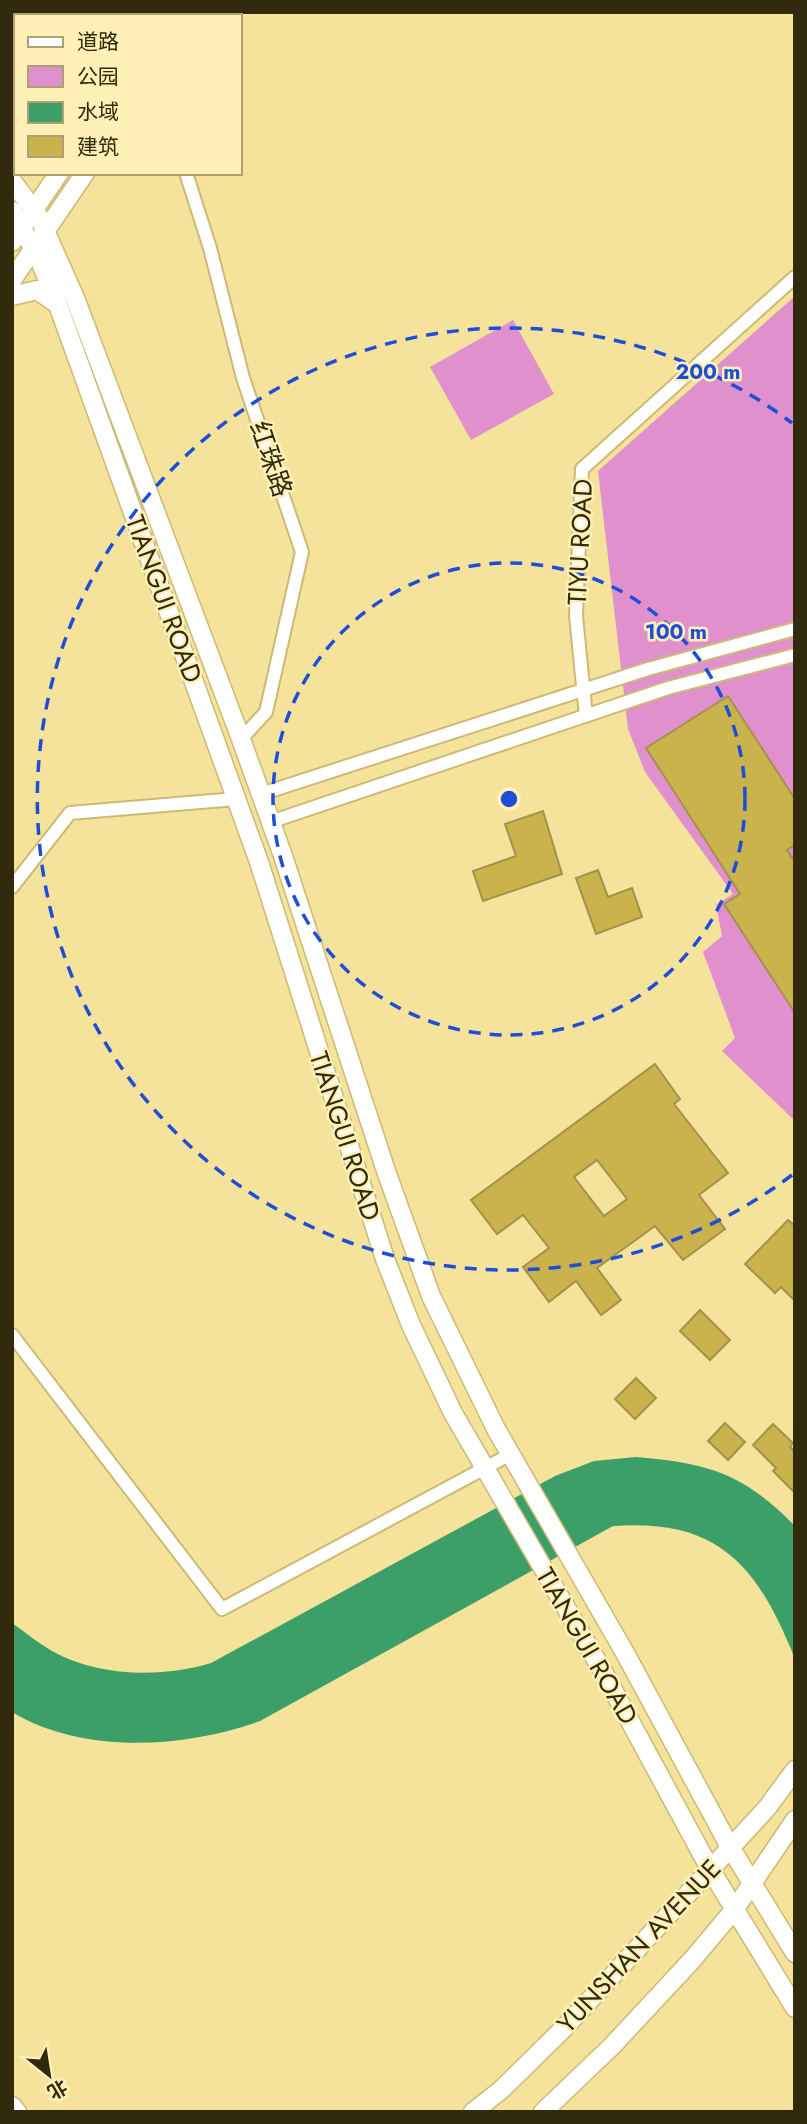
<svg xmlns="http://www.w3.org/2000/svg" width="807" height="2124" font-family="Jost,'Noto Sans SC',sans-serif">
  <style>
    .green { fill: #e091cd }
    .water { fill: #3d9f68 }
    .building { fill: #cab24d; stroke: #a3924c; stroke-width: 2; fill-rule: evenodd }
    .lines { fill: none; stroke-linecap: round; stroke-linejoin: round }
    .street-casing { stroke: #ccba74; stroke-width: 16 }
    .secondary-casing { stroke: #ccba74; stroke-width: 21 }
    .street { stroke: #fff; stroke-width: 12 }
    .secondary { stroke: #fff; stroke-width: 18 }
    .ring { fill: none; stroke: #1d4ed8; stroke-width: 3.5; stroke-dasharray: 12 9 }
    .labels { text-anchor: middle; stroke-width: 5; stroke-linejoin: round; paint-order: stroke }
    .street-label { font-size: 26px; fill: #312a0c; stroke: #fef0b7 }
    .centre { fill: #1d4ed8; stroke: #fef0b7; stroke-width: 3.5 }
    .ring-label { font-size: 21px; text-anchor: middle; font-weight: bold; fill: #1d4ed8; stroke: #fef0b7; stroke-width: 5; stroke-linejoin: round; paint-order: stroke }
  </style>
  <rect width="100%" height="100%" fill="#f5e39b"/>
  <path class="green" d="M795,296V1121L722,1051L735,1038L703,952L722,936L716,905L733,894L645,772L628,729L598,471Z
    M513,320L554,394L471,440L430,367Z"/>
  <path class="water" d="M636,1457C708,1463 743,1473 795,1526V1659C758,1567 720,1518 613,1526L260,1721C185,1748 83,1755 12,1712V1623C25,1632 38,1643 52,1651C98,1677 162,1678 211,1663L555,1476L594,1461Z"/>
  <path class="building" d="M728,696L795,799V845L787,850L795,862V1013L724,904L740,894L646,748Z
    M543,811L562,874L483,901L473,871L516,856L505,824Z
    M598,870L608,897L632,888L642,917L596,934L576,878Z
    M655,1064L680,1099L674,1104L728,1173L699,1195L725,1229L683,1260L655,1226L597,1268L621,1300L601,1315L576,1281L549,1302L523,1267L549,1248L523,1215L497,1234L471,1200ZM597,1160L627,1199L604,1216L574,1177Z
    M788,1220L795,1226V1301L781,1287L775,1293L745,1264Z
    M700,1310L730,1340L710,1360L680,1331Z
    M636,1378L656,1398L635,1419L615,1399Z
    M725,1423L745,1442L728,1460L708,1441Z
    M773,1424L793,1443L790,1447L795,1452V1493L773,1471L776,1468L753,1445Z"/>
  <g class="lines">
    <defs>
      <path id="street" d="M120,12L122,16
        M186,173L210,248L243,378L302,552L266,712L241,739
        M586,716L576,616L582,469L795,277
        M261,794L648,669L795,629
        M270,822L668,688L795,655
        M12,887L70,813L236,799
        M12,1335L222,1609L511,1454"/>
      <path id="secondary" d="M167,16L169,12
        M190,16L192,12
        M12,162L16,163
        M12,181L39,217L75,298L241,739L283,856L386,1171L431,1296L496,1429L625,1653L730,1847L795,1953
        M12,211L38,256L58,305L259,862L385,1259L411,1325L453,1413L605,1675L710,1869L795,2008
        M12,242L59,173
        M12,280L85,173
        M12,296L37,290L56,303
        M12,2106L17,2112
        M473,2112L501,2090L564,2028L767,1808L795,1770
        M543,2112L612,2046L692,1960L734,1910L795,1820"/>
    </defs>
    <use href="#street" class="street-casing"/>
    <use href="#secondary" class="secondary-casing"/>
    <use href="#street" class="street"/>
    <use href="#secondary" class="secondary"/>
  </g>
  <g class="ring">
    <circle cx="509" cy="799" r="236"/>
    <path d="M792 1175A471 471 0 1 1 792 423"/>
  </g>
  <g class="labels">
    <g class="street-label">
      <text transform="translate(271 459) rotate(71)" y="9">红珠路</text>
      <text transform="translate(580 542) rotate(-87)" y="9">TIYU ROAD</text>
      <text transform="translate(164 599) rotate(70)" y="9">TIANGUI ROAD</text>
      <text transform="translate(345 1136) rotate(72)" y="9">TIANGUI ROAD</text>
      <text transform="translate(587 1646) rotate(60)" y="9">TIANGUI ROAD</text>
      <text transform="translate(639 1946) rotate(-47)" y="9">YUNSHAN AVENUE</text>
    </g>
  </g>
  <circle cx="509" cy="799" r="10" class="centre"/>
  <g class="ring-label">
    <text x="708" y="379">200 m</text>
    <text x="676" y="639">100 m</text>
  </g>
  <rect width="807" height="2124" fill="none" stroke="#312a0c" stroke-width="28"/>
  <rect x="14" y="14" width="228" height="161" fill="#fef0b7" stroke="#aca173" stroke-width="2"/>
  <rect x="28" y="37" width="35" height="10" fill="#ffffff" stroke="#aca173" stroke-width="2"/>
  <text x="77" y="49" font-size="21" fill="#312a0c">道路</text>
  <rect x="28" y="66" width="35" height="21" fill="#e091cd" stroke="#aca173" stroke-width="2"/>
  <text x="77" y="84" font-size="21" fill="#312a0c">公园</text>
  <rect x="28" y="102" width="35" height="21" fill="#3d9f68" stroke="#aca173" stroke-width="2"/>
  <text x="77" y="119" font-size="21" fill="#312a0c">水域</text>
  <rect x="28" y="136" width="35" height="21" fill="#cab24d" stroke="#aca173" stroke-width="2"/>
  <text x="77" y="154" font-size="21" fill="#312a0c">建筑</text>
  <g transform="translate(49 2075) rotate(150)" stroke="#fef0b7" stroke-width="5" paint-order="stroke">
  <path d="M0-5L12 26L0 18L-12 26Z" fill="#312a0c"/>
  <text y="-10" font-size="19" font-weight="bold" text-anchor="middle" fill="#312a0c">北</text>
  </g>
</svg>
